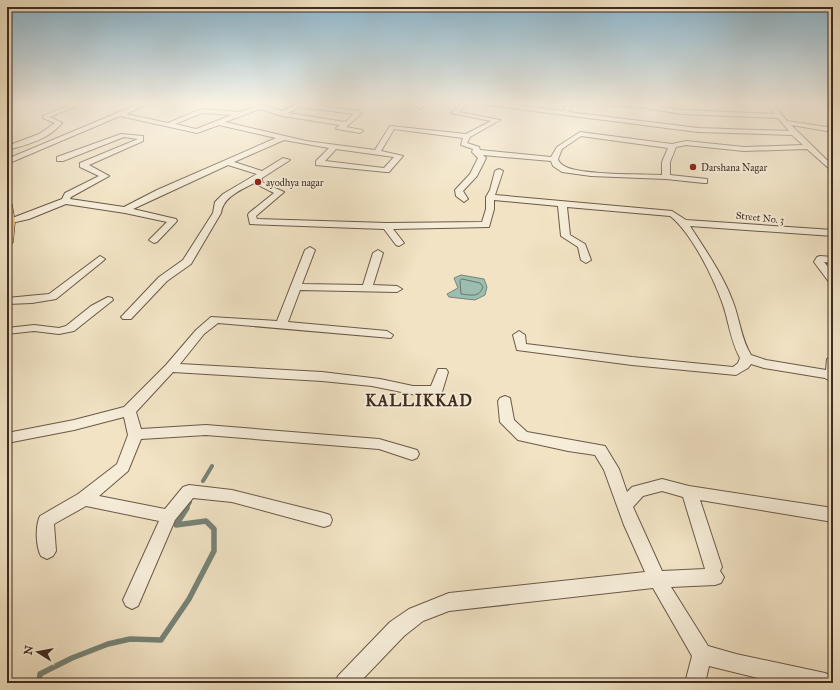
<svg xmlns="http://www.w3.org/2000/svg" width="840" height="690" font-family="'IM FELL Great Primer',serif">
  <style>
    .water { fill: #9bbeb1; stroke: #768377 }
    .lines { fill: none; stroke-linecap: round; stroke-linejoin: round }
    .shore { stroke: #6c7468; stroke-width: 1 }
    .stream-far1 { stroke: #768377; stroke-width: 4 }
    .stream { stroke: #768377; stroke-width: 5.5 }
    .minor-casing { stroke: #6b5949; stroke-width: 2 }
    .major-casing { stroke: #3e2b20; stroke-width: 1 }
    .minor { fill: #f6edd9; fill-rule: evenodd }
    .major { fill: #e8c282; fill-rule: evenodd }
    .poi-dot { fill: #8f2418; stroke: #f6edd9; stroke-width: 1.5 }
    .labels { text-anchor: middle; stroke-width: 4; stroke-linejoin: round; paint-order: stroke }
    .far-poi-label { font-size: 10px; fill: #3e2b20; stroke: #f6edd9; text-anchor: start }
    .far-street-label { font-size: 10px; fill: #3e2b20; stroke: #f6edd9 }
    .district-label { font-size: 16px; font-weight: bold; letter-spacing: 1px; fill: #3e2b20; stroke: #f6edd9 }
  </style>
  <rect width="100%" height="100%" fill="#f1e3c4"/>
  <filter id="stains"><feTurbulence type="fractalNoise" baseFrequency=".005" numOctaves="4"/><feColorMatrix values="0 0 0 0 .2 0 0 0 0 .09 0 0 0 0 .02 0 0 0 .5 -.17"/></filter>
  <radialGradient id="worn" r=".72"><stop offset=".6" stop-color="#630" stop-opacity="0"/><stop offset="1" stop-color="#630" stop-opacity=".3"/></radialGradient>
  <path class="water" d="M461,275L484,279L487,287L485,295L475,300L449,297L447,294L458,288L454,278Z"/>
  <g class="lines">
    <path class="shore" d="M462,279L480,283L483,287C479,298 471,295 461,294L460,281Z"/>
    <path class="stream-far1" d="M203,481L212,466
      M186,509L190,502"/>
    <path class="stream" d="M39,683L40,674L72,658L108,644L130,639L161,640L189,599L214,551V529L206,521L176,525L187,508"/>
    <defs>
      <path id="minor" d="M75,103H83L50,117L62,123C49,139 27,145 7,150V146L39,134L55,123L43,118V116Z
        M141,103H149L126,114L168,123L201,109L240,112L260,105L283,111L296,104L306,103L305,104L359,111L362,113L361,114L346,127L362,130L363,131L360,133L337,129L336,128L340,125L282,116L260,109L225,122L306,141L375,150L390,126L466,134L491,121L451,113L463,103H469L459,112L500,120L470,137L467,143L479,147L480,150L551,157L557,147L580,132L672,144L686,141L744,147L803,145L792,135L698,132L487,105L484,103H500L563,111L569,103H575L568,112L698,128L789,131L778,118L682,114L640,107L597,105L594,103H640L682,110L775,114L766,103H772L787,121L833,128V132L791,125L833,166V172L807,149L744,151L686,145L676,147L670,162V175L707,179V183H704L666,179L591,176L562,172L553,166L551,161L483,155L486,158L477,176L463,191L468,199L464,202L456,196L455,190L470,174L478,158L472,152L473,149L461,145L463,138L394,129L381,151L403,156L389,172H386L316,165V161L329,148L284,140L234,162L262,171L283,158L290,160L262,178V182L284,192L256,216L257,219L387,223L482,222L486,209V197L490,190L495,171L499,169L503,171L495,195L672,211L686,220L833,230V236L690,226C706,251 723,275 733,302C740,320 741,339 751,355L766,360L826,370L827,359L833,355V383L825,378L764,368L751,364L748,368L736,375L632,365L517,350L513,335L519,331L525,335L526,344L632,357L733,367L738,363L740,358C730,340 729,321 722,302C713,277 691,232 670,216L567,207L570,235L585,244L591,260L586,263L581,260L578,247L561,236L558,206L494,200V209L489,227L393,229L404,243L399,246L396,245L384,229L250,224L248,215L249,213L274,193L254,183C241,190 223,197 221,213L191,264L167,281L131,319H123L121,317L123,315L159,277L183,260L213,213L215,202L223,194L257,174L228,165L133,209L176,219L177,221L157,242L154,243L149,240L167,222L125,213L66,204L29,219L7,224V220L62,199L65,193L99,176L80,167V163L138,139L124,137L63,161H57V157L121,134L143,136V141L89,165L109,176L71,197L70,199L124,207L157,190L276,138L219,125L197,133L120,116L7,164V159ZM300,107L354,114L345,122L288,113ZM202,113L232,115L196,129L175,124ZM581,136L668,148L662,162V175C641,174 582,175 566,167C562,165 559,163 558,159L562,149ZM336,149L394,157L384,168L325,161Z
        M420,103H426L420,109L417,107Z
        M310,247L315,250L302,284L363,285L373,253L378,250L383,253L373,285L397,286L402,289L397,292L300,290L288,322L387,331L393,335L391,338L218,323L204,334L180,364L322,372L380,379L413,386H431L438,369H446L448,372L442,392L421,396L372,386L322,381L173,372L136,412L141,429L206,425L379,439L417,450L419,454L417,458L412,460L379,449L206,435L141,439L128,471L99,496L165,509L183,487L189,485L232,490L324,513L330,515L332,520L330,525L324,527L232,502L193,498L175,520L138,606L132,609L126,606L123,600L159,521L86,506L54,524L56,551L53,556L47,559L41,556C36,547 35,526 40,516L78,494L117,464L128,435L124,417L74,430L7,443V433L74,420L124,407L166,365L196,330L211,317L277,321L305,250Z
        M100,256L105,259L103,261L56,299L32,303L7,304V298L49,294Z
        M820,256L833,257V263L824,262L833,273V283L829,282L814,262L817,257Z
        M108,297L112,298L113,300L74,331L59,334L34,331L7,334V328L34,325L59,328L66,326L91,306Z
        M505,396L510,398L514,420L527,432L605,446L619,469L627,492L632,487L662,479L689,486L833,508V522L700,500L722,567L720,571L724,577L721,583L715,585L671,587L708,646L736,654L825,673L832,676L833,683H778L709,666L705,683H685L692,656L653,588L449,611L423,621L404,636L359,683H335L338,676L390,622L409,609L449,593L645,572L624,525L604,470L595,455L568,451L518,440L500,422L498,401L500,398ZM662,491L683,497L705,569L662,571L633,507L643,496Z"/>
      <path id="major" d="M7,201L12,204L15,222L13,243L7,247Z"/>
    </defs>
    <use href="#minor" class="minor-casing"/>
    <use href="#major" class="major-casing"/>
    <use href="#minor" class="minor"/>
    <use href="#major" class="major"/>
  </g>
  <linearGradient id="sky" x2="0" y2="1"><stop stop-color="#89b8d2"/><stop offset="0.52" stop-color="#f9f2e4"/><stop offset="1" stop-color="#f9f2e4" stop-opacity="0"/></linearGradient>
  <rect width="840" height="199" fill="url(#sky)"/>
  <g class="poi-dot">
    <circle cx="693" cy="167" r="4"/>
    <circle cx="258" cy="182" r="4"/>
  </g>
  <g class="labels">
    <g class="far-poi-label">
      <text x="701" y="171">Darshana Nagar</text>
      <text x="266" y="186">ayodhya nagar</text>
    </g>
    <g class="far-street-label">
      <text transform="translate(760 217) rotate(6)" y="4">Street No. 3</text>
    </g>
    <g class="district-label">
      <text x="419" y="406">KALLIKKAD</text>
    </g>
  </g>
  <rect width="840" height="690" fill="none" stroke="#f1e3c4" stroke-width="24"/>
  <rect x="8" y="8" width="824" height="674" fill="none" stroke="#3e2b20" stroke-width="2"/>
  <rect x="12" y="12" width="816" height="666" fill="none" stroke="#3e2b20"/>
  <g transform="translate(38 652) rotate(281)" stroke="#f6edd9" stroke-width="3" paint-order="stroke">
  <path d="M0-3L7 15L0 10L-7 15Z" fill="#3e2b20"/>
  <text y="-6" font-size="11" font-weight="bold" text-anchor="middle" fill="#3e2b20">N</text>
  </g>
  <rect width="100%" height="100%" filter="url(#stains)"/>
  <rect width="100%" height="100%" fill="url(#worn)"/>
</svg>
